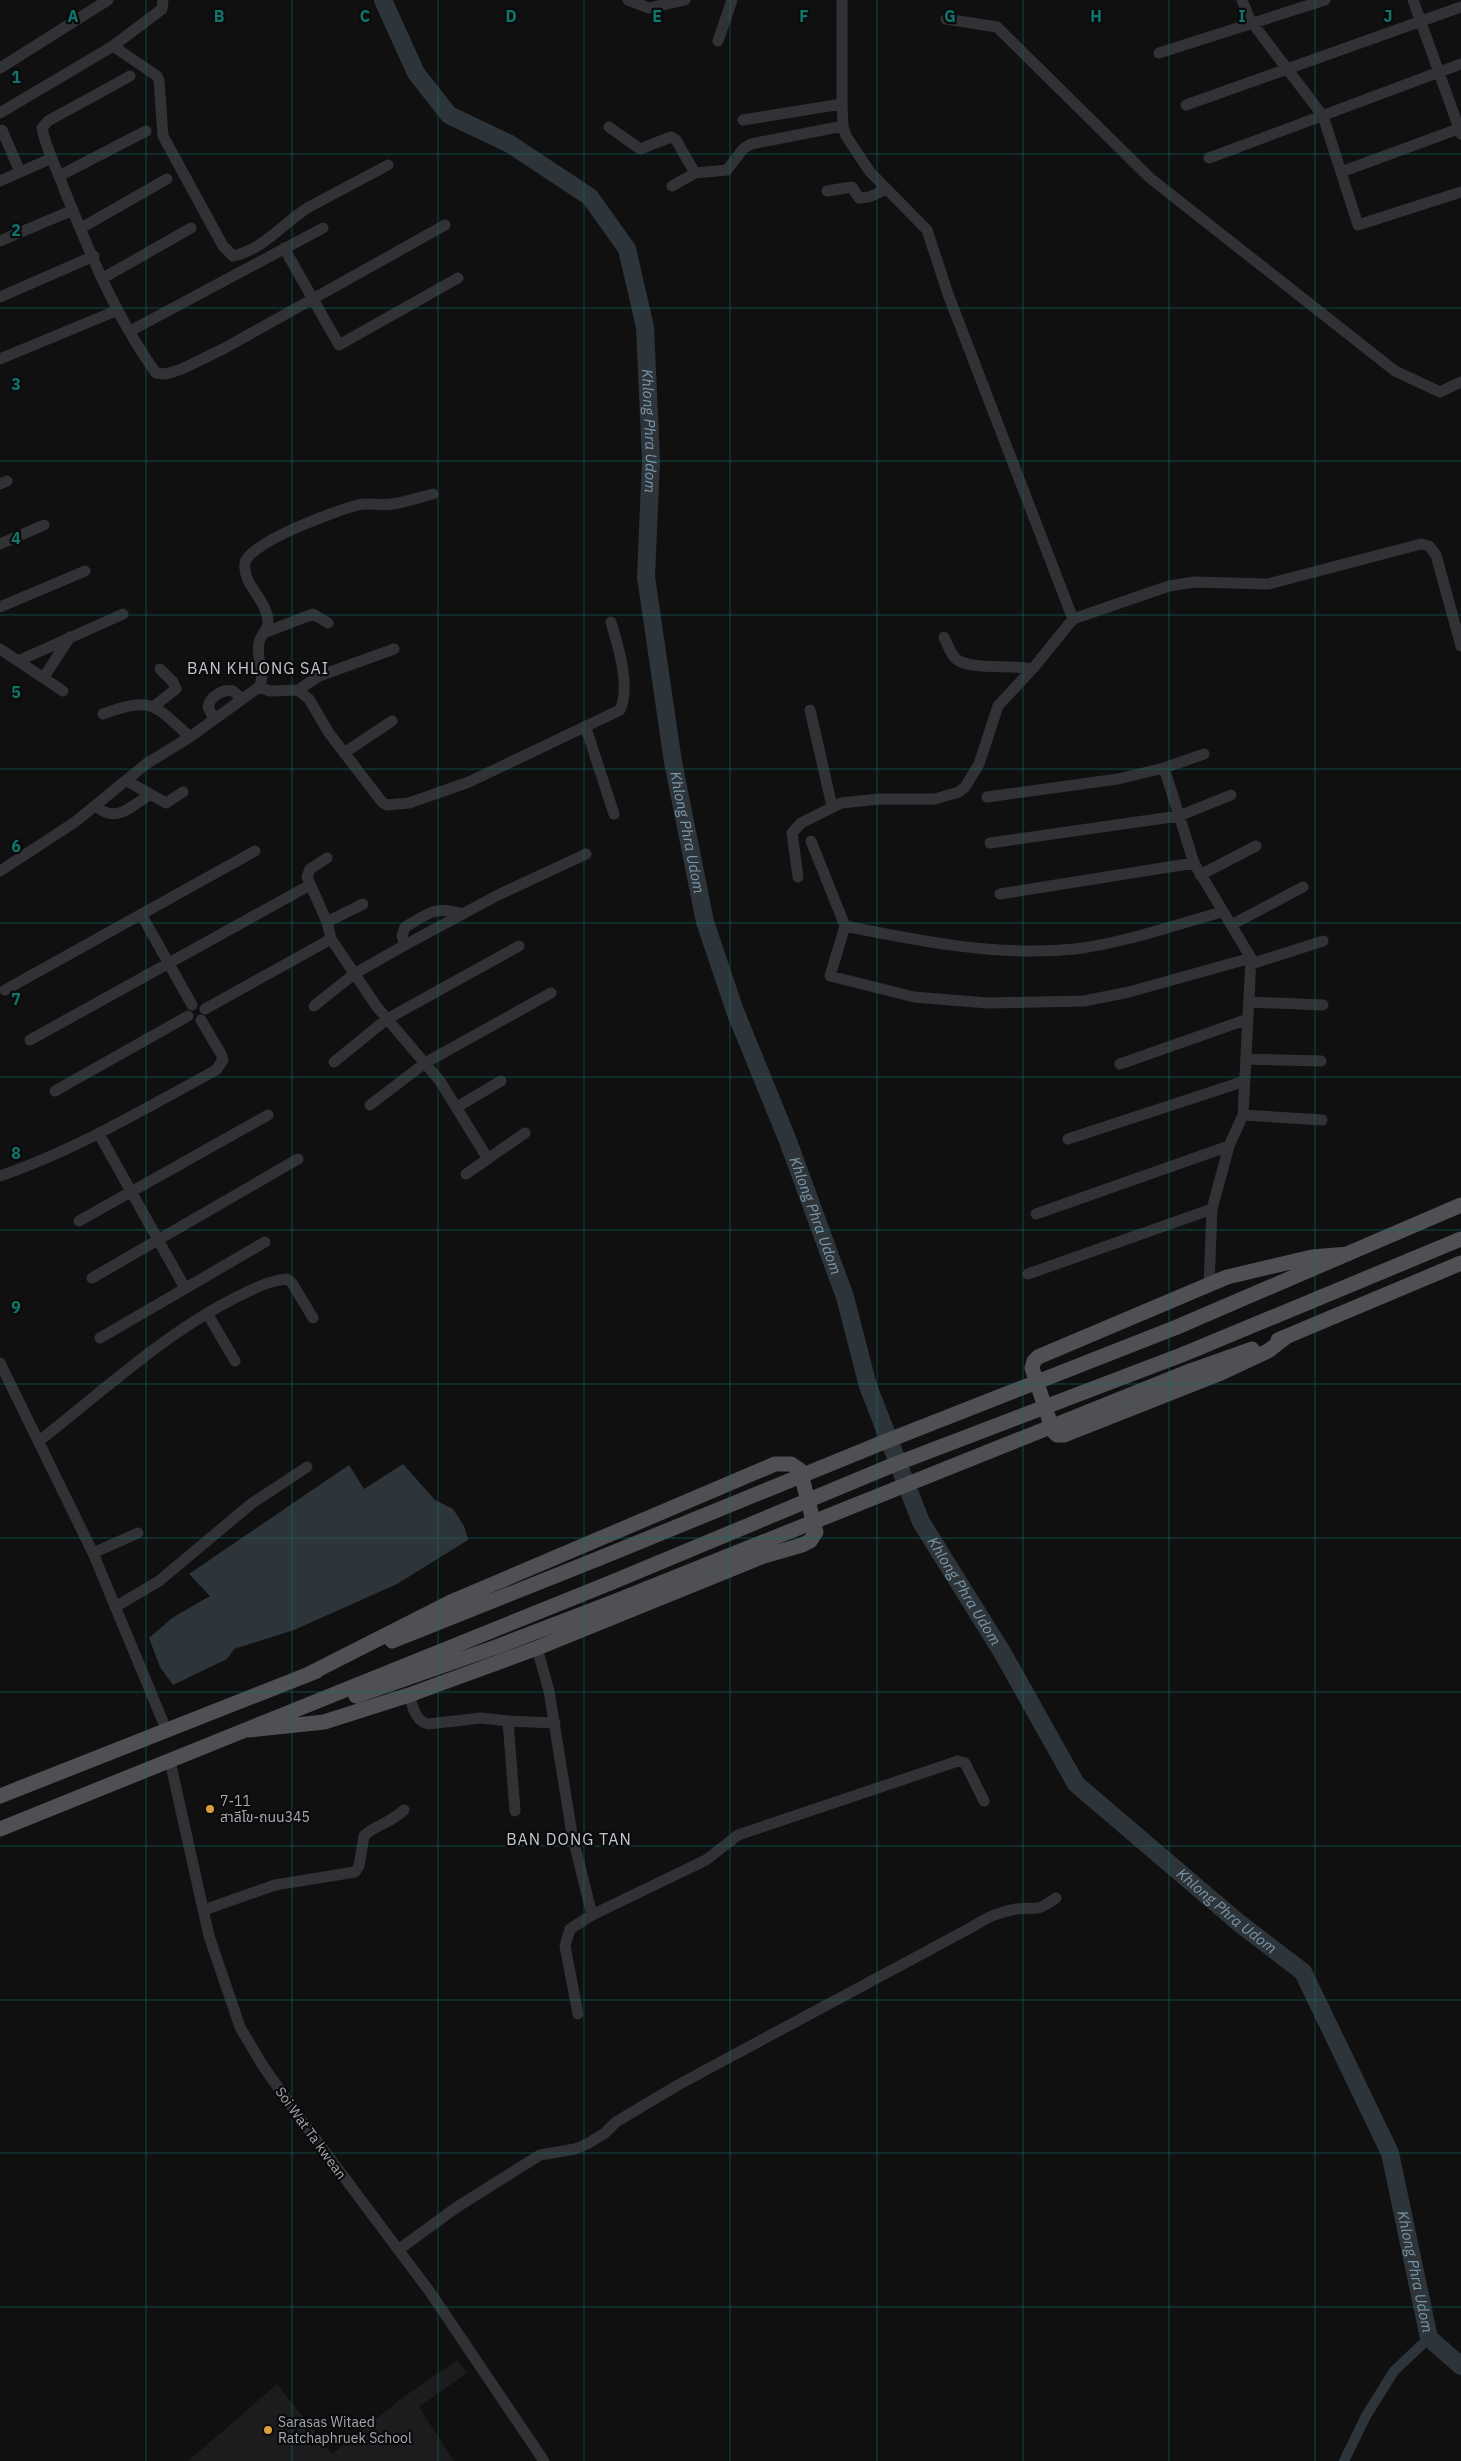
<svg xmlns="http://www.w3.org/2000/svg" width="1461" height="2461" font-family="'IBM Plex Sans','Noto Sans Thai',sans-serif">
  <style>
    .built { fill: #1c1c1e }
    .water { fill: #2d353a }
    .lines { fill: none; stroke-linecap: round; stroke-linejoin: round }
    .canal { stroke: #2d353a; stroke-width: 10 }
    .river { stroke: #2d353a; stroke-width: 18 }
    .minor { stroke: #313236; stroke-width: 11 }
    .major { stroke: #4e5054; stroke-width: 15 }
    .major-bridge { stroke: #4e5054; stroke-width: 15 }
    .grid { fill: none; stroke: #0f766e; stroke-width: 1; stroke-opacity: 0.55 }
    .poi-dot { fill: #dd9d3c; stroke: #0b0b0c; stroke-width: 2 }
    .labels { text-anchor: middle; stroke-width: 4.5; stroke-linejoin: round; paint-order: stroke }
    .poi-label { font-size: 14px; fill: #a3a8b0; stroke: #0b0b0c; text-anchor: start }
    .street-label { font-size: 14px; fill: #a3a8b0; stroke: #0b0b0c }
    .water-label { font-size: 15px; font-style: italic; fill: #7c96a9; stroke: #0b0b0c }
    .quarter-label { font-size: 16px; letter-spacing: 1px; fill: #c3c6cd; stroke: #0b0b0c }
    .grid-label { font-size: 16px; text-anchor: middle; font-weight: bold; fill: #0f766e; stroke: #0b0b0c; stroke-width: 4.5; stroke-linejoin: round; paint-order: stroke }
  </style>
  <rect width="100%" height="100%" fill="#101011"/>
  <path class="built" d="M457,2360L467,2373L419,2407L454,2461H188L277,2384L332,2454L402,2398Z"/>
  <path class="water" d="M403,1464L435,1500L453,1509L464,1526L468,1540L397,1584L294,1630L234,1649L227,1659L173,1685L160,1667L149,1638L172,1618L210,1596L189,1574L349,1465L364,1489Z"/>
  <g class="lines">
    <path class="canal" d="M1344,2461L1366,2416L1394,2371L1429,2338"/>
    <path class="river" id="s1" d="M383,0L416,73L449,115L510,144L590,197L627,249L645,327L651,460L646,577L673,762L705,922L735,1011L788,1141L845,1297L868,1386L921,1522L1002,1652L1076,1784L1239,1923L1303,1972L1390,2153L1429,2338L1461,2366"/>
    <path class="minor" d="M628,0L649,8L685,0
      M842,0V104L843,126L846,136L870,172L927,230L948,294L1073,619
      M1242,0L1250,20L1323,116L1358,225L1461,192
      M1413,0L1461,134
      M946,19L997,27L1150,178L1395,371L1440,392L1461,382
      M718,41L732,0
      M113,46L157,76L159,80L163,136L223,246L233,256C263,250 284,222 309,207L388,165
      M1159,53L1325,0
      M0,68L108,0
      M130,76L48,121L42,128C46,149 57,169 64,189C89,251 116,318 156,373L166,374L182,369L225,348L445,225
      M1186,105L1461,7
      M0,113L113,46L162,9L163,0
      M743,120L842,104
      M609,127L640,149L671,137L676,140L695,173
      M2,130L20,172
      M1209,158L1461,64
      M1341,172L1461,128
      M59,176L146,131
      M0,181L52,158
      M672,186L695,173L727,170L743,149L751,144L843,126
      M827,191L852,187L859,198L869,197L885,190
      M81,228L167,179
      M0,241L73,210
      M284,248L339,345L458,278
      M103,278L191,228
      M0,297L94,256
      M130,331L323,228
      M0,359L118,310
      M0,484L7,481
      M0,544L44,525
      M0,607L85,571
      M266,632L313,614L328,623
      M944,637C947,644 950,652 955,658C968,671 1011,664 1031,669
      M0,649L18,661L123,614
      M18,661L63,691
      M44,677L70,637
      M259,687L270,691L298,690L319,676L394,649
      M298,690L309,699L329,733L382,802L387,805L409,803L469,782L620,710C631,686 618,646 611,622
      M153,707L176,689L173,682L160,669
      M810,710L832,806
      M103,714C153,696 153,704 190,737
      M214,719L208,707C210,696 223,689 233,691L242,699
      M586,728L614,814
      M344,753L392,721
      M1164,768L1194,863L1251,958L1243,1115L1229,1146L1212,1209L1209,1285
      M127,781L166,803L183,792
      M987,797L1118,779L1164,768L1204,754
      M96,806C116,824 130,807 149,795
      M811,841L845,926L830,976L914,997L988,1003L1084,1001L1129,992L1251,958
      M990,843L1179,816L1231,795
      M327,858L310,869L307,877L327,922L331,939L377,1007L440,1081L488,1159
      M0,871L75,822L146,764L190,737L259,687C267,671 255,659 259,643C260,635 268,631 268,622C268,600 242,585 245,563C249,542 338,510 358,505C370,502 381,506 392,504C406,502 420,497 433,494
      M1200,875L1256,846
      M798,877L792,833L801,823L841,803L880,799H935L959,792L965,787L979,764L998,706L1035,666L1073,619L1169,586L1194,582L1268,584L1421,544L1429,546L1436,555L1461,646
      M1000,894L1194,863
      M141,914L192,1005
      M327,922L363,904
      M1231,925L1303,887
      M845,926C919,941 999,957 1075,949C1124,943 1174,925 1222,912
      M405,945L402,936L405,927C428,914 435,905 463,914
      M1251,964L1323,941
      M5,990L255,851
      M1249,1002L1323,1005
      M314,1006L354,974L405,945L498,895L586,854
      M205,1009L331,939
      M30,1040L310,885
      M1246,1059L1321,1061
      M334,1062L387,1019L519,946
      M1120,1064L1248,1019
      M55,1091L188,1016
      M370,1105L425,1063L551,993
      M457,1107L501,1081
      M1243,1115L1322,1120
      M99,1134L185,1288
      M1068,1139L1245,1081
      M466,1174L525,1133
      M0,1176C76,1150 146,1108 216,1070L223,1060L221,1054L201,1020
      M1036,1214L1229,1146
      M79,1221L268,1115
      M1028,1274L1212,1209
      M92,1278L298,1159
      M207,1313L235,1361
      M100,1338L265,1242
      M0,1363L93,1553L166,1729
      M39,1441C106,1389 170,1328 247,1292C260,1286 272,1280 287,1279L292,1283L313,1318
      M93,1553L138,1533
      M115,1607L159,1581L251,1504L307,1467
      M537,1648L549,1691L572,1834L592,1915
      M409,1695C413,1707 415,1721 428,1724L481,1718L508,1721L515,1811
      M508,1721L555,1723
      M170,1761L209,1936L240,2027L263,2066L299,2117L430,2292L544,2461
      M204,1910L275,1885L355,1872L359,1866L364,1836C375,1825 391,1823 404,1810
      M578,2014L565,1946L570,1929L592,1915L706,1860L738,1835L958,1761L965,1763L984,1801
      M398,2250L457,2207L540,2155L575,2149L587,2144L605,2133L616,2122L678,2085L972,1927C986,1918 998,1912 1016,1909C1038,1906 1033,1914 1056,1898"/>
    <path class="major" d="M1177,1327L1461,1205
      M1286,1337L1268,1351L1221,1373L1064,1435H1057L1053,1431L1032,1368L1034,1361L1038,1357L1227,1277L1312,1257L1348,1254
      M1278,1340L1461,1263
      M1184,1354L1461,1239
      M1190,1371L1252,1349
      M392,1641L600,1558
      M356,1696L496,1647L616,1601
      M249,1730L324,1722L409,1695L537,1648L764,1556L802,1545L810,1541L816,1532L800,1470L791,1464H775L451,1602L309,1674
      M0,1796L317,1671
      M0,1829L610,1583"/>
    <path class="major-bridge" d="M600,1558L884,1442L1177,1327
      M610,1583L893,1465L1184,1354
      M616,1601L1190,1371"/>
  </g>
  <path class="grid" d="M146,0V2461M292,0V2461M438,0V2461M584,0V2461M730,0V2461M877,0V2461M1023,0V2461M1169,0V2461M1315,0V2461M0,154H1461M0,308H1461M0,461H1461M0,615H1461M0,769H1461M0,923H1461M0,1077H1461M0,1230H1461M0,1384H1461M0,1538H1461M0,1692H1461M0,1846H1461M0,2000H1461M0,2153H1461M0,2307H1461"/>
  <g class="poi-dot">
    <circle cx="210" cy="1809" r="5"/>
    <circle cx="268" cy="2430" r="5"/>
  </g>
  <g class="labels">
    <g class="poi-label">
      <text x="220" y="1806">7-11<tspan x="220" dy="16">สาลีโข-ถนน345</tspan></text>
      <text x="278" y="2427">Sarasas Witaed<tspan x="278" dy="16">Ratchaphruek School</tspan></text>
    </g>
    <g class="street-label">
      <text transform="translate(311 2133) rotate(54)" y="5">Soi Wat Ta kwean</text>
    </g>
    <g class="water-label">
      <text dy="5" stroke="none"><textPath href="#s1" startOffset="545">Khlong Phra Udom</textPath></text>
      <text dy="5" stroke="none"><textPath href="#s1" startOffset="950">Khlong Phra Udom</textPath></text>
      <text dy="5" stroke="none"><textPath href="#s1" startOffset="1355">Khlong Phra Udom</textPath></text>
      <text dy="5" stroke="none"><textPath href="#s1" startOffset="1761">Khlong Phra Udom</textPath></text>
      <text dy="5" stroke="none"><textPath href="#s1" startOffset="2181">Khlong Phra Udom</textPath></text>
      <text dy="5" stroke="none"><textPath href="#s1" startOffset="2601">Khlong Phra Udom</textPath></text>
    </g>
    <g class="quarter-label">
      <text x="258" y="674">BAN KHLONG SAI</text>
      <text x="569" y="1845">BAN DONG TAN</text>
    </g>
  </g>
  <g class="grid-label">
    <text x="73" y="22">A</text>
    <text x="219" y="22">B</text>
    <text x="365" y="22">C</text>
    <text x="511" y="22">D</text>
    <text x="657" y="22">E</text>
    <text x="804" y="22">F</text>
    <text x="950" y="22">G</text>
    <text x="1096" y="22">H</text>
    <text x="1242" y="22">I</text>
    <text x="1388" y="22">J</text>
    <text x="16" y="83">1</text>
    <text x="16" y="236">2</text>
    <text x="16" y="390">3</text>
    <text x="16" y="544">4</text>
    <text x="16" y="698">5</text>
    <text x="16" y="852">6</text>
    <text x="16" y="1005">7</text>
    <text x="16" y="1159">8</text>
    <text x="16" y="1313">9</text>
  </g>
</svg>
